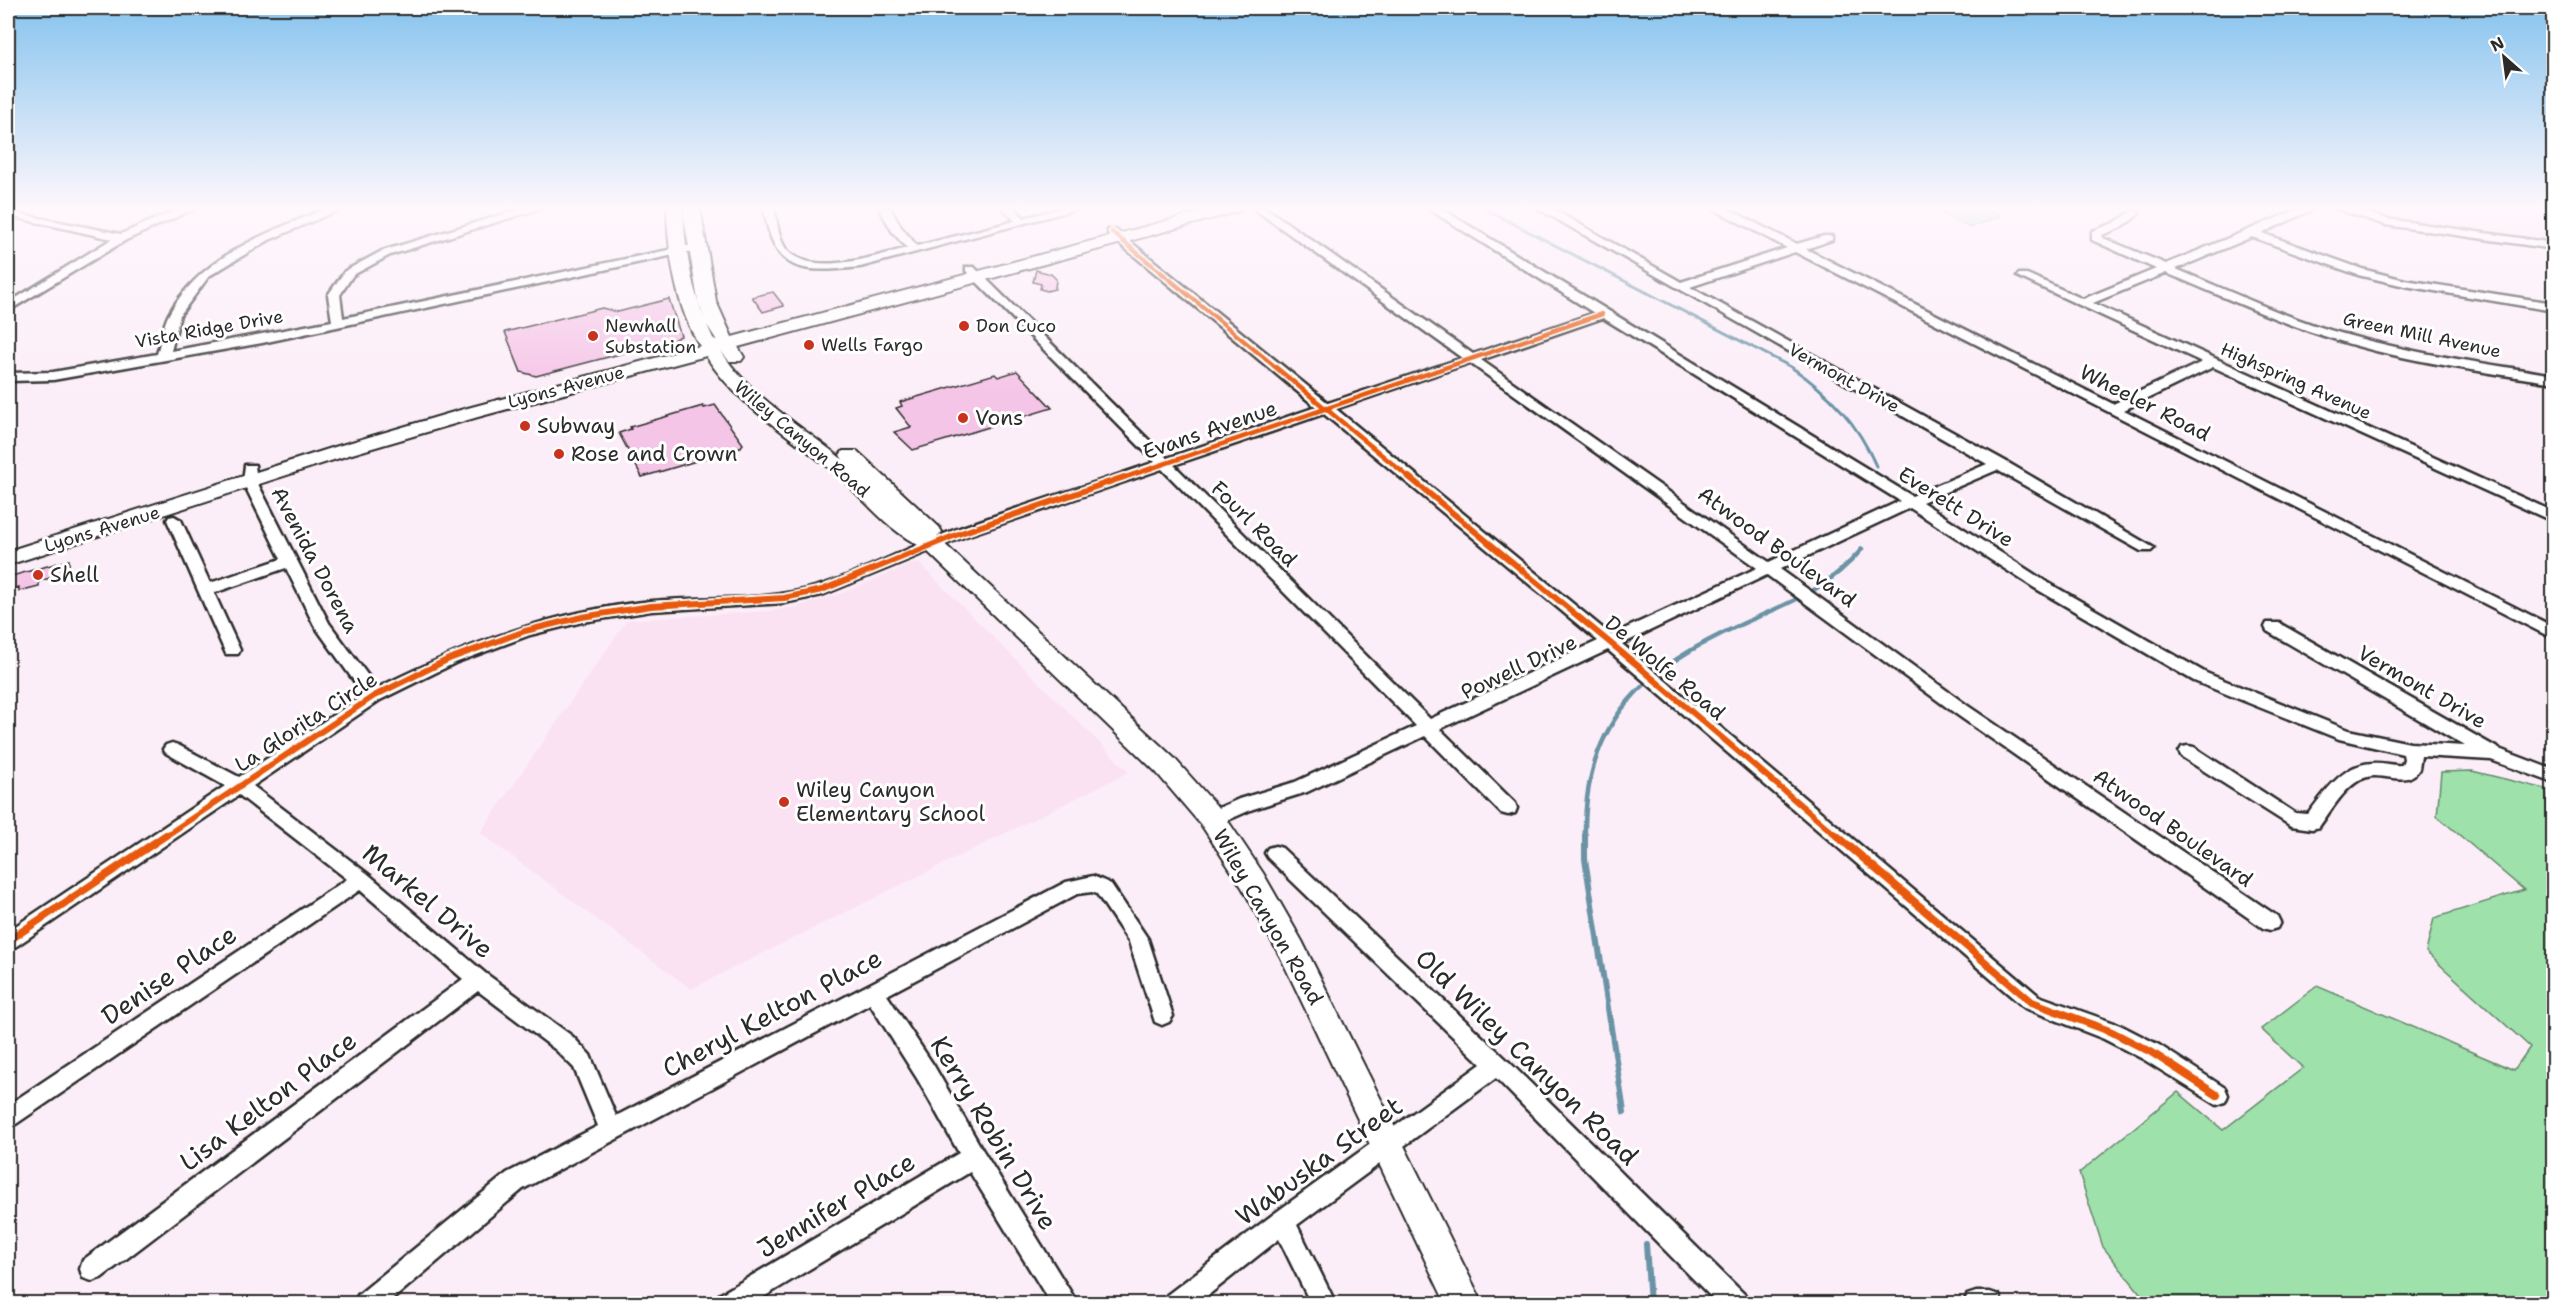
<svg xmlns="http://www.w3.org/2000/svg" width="2561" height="1311" font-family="'Shantell Sans',sans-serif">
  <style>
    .built { fill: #fae2f3 }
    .green { fill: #9ee1ab; stroke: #64866b; stroke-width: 1.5 }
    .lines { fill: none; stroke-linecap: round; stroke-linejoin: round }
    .stream-far2 { stroke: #6a93a5; stroke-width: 3 }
    .stream-far1 { stroke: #6a93a5; stroke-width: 4.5 }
    .stream { stroke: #6a93a5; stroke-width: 6 }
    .building { fill: #f5c5e7; stroke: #2b2b2b; stroke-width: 1.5 }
    .street-casing { stroke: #2b2b2b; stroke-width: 5 }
    .secondary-casing { stroke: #2b2b2b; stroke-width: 4 }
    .street { fill: #fff; fill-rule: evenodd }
    .secondary { fill: #fff; fill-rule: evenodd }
    .cycleway-far2-casing { stroke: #fff; stroke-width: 8 }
    .cycleway-far1-casing { stroke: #fff; stroke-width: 10 }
    .cycleway-casing { stroke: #fff; stroke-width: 12 }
    .cycleway-far2 { stroke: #e8590c; stroke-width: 4.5 }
    .cycleway-far1 { stroke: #e8590c; stroke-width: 6 }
    .cycleway { stroke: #e8590c; stroke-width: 8 }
    .poi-dot { fill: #c8321e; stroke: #fff; stroke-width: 2 }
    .labels { text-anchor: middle; stroke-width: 6; stroke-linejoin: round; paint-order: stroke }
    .far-poi-label { font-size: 18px; fill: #2b2b2b; stroke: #fff; text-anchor: start }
    .far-street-label { font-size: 18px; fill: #2b2b2b; stroke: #fff }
    .street-label { font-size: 21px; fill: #2b2b2b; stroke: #fff }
    .poi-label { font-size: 21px; fill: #2b2b2b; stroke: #fff; text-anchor: start }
    .near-street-label { font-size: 26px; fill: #2b2b2b; stroke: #fff }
  </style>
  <rect width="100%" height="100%" fill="#fceef8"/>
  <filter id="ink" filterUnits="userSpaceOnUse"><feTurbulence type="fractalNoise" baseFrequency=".0167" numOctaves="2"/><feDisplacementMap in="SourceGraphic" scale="12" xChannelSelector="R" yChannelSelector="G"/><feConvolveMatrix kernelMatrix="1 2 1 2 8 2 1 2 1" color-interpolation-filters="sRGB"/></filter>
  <g filter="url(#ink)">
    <path class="built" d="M2354,208H2553V242L2389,218Z
      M919,563L1129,772L691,989L480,833L627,620L768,611L796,607L842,593L909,565Z"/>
    <path class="green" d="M1931,208H1987L2000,216L1970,228Z
      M2472,771L2546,789L2549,832L2553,834V1303H2148L2103,1247L2079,1173L2178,1092L2223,1130L2303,1068L2261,1029L2317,986L2514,1070L2530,1047L2426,952L2434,918L2524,890L2437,816L2441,772Z"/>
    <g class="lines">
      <path class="stream-far2" d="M1483,208L1791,367C1829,393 1858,423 1876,466"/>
      <path class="stream-far1" d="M1585,837C1583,720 1645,668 1744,623C1791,602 1827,590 1862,549"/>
      <path class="stream" d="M1585,835V859L1624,1112
        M1646,1244L1650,1304"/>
    </g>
    <path class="building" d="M1036,270L1051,274L1056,279L1055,289L1047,291L1040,289L1041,284L1033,282Z
      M773,292L784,306L763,312L752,297Z
      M669,299L681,336L673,340L536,376L521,372L505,332L602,308L618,312Z
      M1017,371L1052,408L913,450L894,432L911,427L896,408L902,406L900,402L995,374L998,377Z
      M715,405L743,444L740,448L642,477L619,433L631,429L630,427L703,406L704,408Z
      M69,560V573L39,581V586L19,591V587L8,590V577Z"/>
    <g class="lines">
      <defs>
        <path id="street" d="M181,208H196L126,240L8,311V303L112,239L9,216V212L121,234Z
          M328,208H343L269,240L209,276L180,315L171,351L332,321L328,295L345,271L382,251L524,208H542L390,255L353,275L340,295L343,318L697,244L703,247L697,250L262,343L53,380L8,381V373L53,372L157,354C161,341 163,325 169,314C202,255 269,232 328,208Z
          M764,208H774C777,221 778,238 786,249C810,278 877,256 907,248L892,231L879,208H890L901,227L917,246L1015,221L1003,208H1015L1024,218L1062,208H1081L860,267C801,273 774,274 764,208Z
          M1253,208H1266L1473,354L1594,313L1427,208H1440L1912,496L1987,464L1537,208H1551L1681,282L1787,248L1712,208H1726L1797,244L1824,236H1832V240L1806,249L2113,404L2202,362L2017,276L2019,274H2027L2083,299L2156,269L2092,240V231L2114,223L2134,210L2139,213L2138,215L2122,227L2102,235L2103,238L2166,264L2301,208H2316L2262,233L2362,269L2405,280L2554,303V311L2405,286L2358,275L2252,237L2176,269C2232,292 2288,319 2347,335C2414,354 2484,363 2554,375V383C2481,371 2407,362 2337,340C2279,323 2223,296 2166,273L2093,303L2554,512V522L2213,367L2124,410L2554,627V639L1795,252L1690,287L2005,461L2154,548L2151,551H2141L1997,470L1922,502L2045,581L2206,673L2348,730L2410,743L2465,746L2267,631L2265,627L2267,623H2279L2499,749L2554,770V783L2491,760L2421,756L2419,769C2408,788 2383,772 2367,777C2346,783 2331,811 2319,827L2312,829L2291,826L2182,757L2179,752L2182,747L2188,746L2194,747L2295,813L2308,814C2325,792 2342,764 2373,763C2383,762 2392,766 2402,765L2404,759L2403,754L2339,739L2194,681L2033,587L1910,508L1780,569L1968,706L2277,916L2280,922L2277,928L2270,930L2263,928L1956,714L1767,575L1622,644L2039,996L2120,1025L2159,1045L2225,1088L2228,1095L2225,1102L2217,1105L2143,1059L2104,1039L2025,1008L1608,650L1440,729L1515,803L1517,808L1515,813L1508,815L1501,813L1425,736L1307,792L1253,809L1219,824L1212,826L1205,824L1203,819L1205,814L1239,799L1295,782L1416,726L1162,469L966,536L822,595L784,603L651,611L582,622L530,635L455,663L380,700L253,786L368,874L485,973L572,1036L590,1055L616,1116L1066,882L1093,876L1111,884L1148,939L1173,1016L1169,1022L1162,1025L1155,1022L1129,942L1097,894L1092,892L1077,894L887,995L934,1066L982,1149L1078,1304H1051L970,1172L752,1304H716L719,1295L959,1153L918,1080L870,1004L523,1189L387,1304H355L358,1295L507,1173L598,1126L574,1068L556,1050L478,991L101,1278L92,1281L83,1278L80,1269L83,1260L463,979L360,890L16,1124L8,1127V1105L347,879L239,795L15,947L8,949V931L225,786L166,753L163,749L166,745L172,743L178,745L239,777L364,695L314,625L286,568L214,593L240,650L238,654H226L167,520L169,517L174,516L181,520L210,583L281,559L243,482L245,465H255L257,482L329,623L377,688C466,644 552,611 652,601C705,596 767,602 819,586C866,571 910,546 957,529C1022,506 1089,485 1155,462L966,271V267H974L1167,458L1316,407L1108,234V230H1116L1328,403L1462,358ZM1603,318L1900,501L1769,562L1481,360ZM1470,363L1757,568L1611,635L1336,409ZM1324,414L1598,641L1430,719L1174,465Z
          M2334,208H2352L2387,219L2554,243V249L2386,225Z
          M1275,846L1282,848L1505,1058L1745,1295L1748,1304H1718L1496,1078L1297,1225L1336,1304H1311L1279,1239L1197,1304H1164L1167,1295L1275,1213L1481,1064L1268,858L1265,853L1268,848Z
          M1976,1292H1990L1999,1295L2002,1304H1964L1967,1295Z"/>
        <path id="secondary" d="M667,208H683C684,244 691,285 704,318L698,301L684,218V208H700L716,301L732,337L1215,208H1242L1240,211L738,347L744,357L741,361H729L721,351C750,397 802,426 843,460L840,455L843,451H857L939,527L942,532L937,537L1174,758L1222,812L1263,873L1302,941L1483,1304H1446L1280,956L1243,889L1202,826L1156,772L924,548C887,531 864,498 834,472C790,435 736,405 706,356L478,417L352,454L8,565V551L338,446L464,409L700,346C676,308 668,253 667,208ZM707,325L717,341L713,338Z"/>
      </defs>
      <use href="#street" class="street-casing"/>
      <use href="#secondary" class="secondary-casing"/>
      <use href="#street" class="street"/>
      <use href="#secondary" class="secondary"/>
      <defs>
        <path id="cycleway-far2" d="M1112,232L1411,479
          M1120,479L1602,314"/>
        <path id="cycleway-far1" d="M1409,477L1637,665L1838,837
          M164,837L374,696L449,659L525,631L582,617L651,606L784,598L822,590L961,533L1124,477"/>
        <path id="cycleway" d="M1836,835L2032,1002L2112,1032L2151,1052L2217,1095
          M8,941L166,835"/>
      </defs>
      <use href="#cycleway-far2" class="cycleway-far2-casing"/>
      <use href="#cycleway-far1" class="cycleway-far1-casing"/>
      <use href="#cycleway" class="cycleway-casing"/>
      <use href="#cycleway-far2" class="cycleway-far2"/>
      <use href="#cycleway-far1" class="cycleway-far1"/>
      <use href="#cycleway" class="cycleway"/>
    </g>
  </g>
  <linearGradient id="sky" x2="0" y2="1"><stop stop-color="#86c3ee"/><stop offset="0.53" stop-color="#fef7fc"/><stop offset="1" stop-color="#fef7fc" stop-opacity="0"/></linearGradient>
  <rect width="2561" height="392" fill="url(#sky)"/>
  <g class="poi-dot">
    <circle cx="964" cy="326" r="6"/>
    <circle cx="593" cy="336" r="6"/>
    <circle cx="809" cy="345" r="6"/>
    <circle cx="963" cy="418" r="6"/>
    <circle cx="525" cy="426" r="6"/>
    <circle cx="559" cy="454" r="6"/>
    <circle cx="38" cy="575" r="6"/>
    <circle cx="784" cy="802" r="6"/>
  </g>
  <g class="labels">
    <g class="far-poi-label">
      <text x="605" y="332">Newhall<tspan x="605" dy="21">Substation</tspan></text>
      <text x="976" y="332">Don Cuco</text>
      <text x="821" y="351">Wells Fargo</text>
    </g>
    <g class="far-street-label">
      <text transform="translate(209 329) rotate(-10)" y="6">Vista Ridge Drive</text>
      <text transform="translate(2422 335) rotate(12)" y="6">Green Mill Avenue</text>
      <text transform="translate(1844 378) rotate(29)" y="6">Vermont Drive</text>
      <text transform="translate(2296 381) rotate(24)" y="6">Highspring Avenue</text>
      <text transform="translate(566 387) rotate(-15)" y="6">Lyons Avenue</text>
      <text transform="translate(802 439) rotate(40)" y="6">Wiley Canyon Road</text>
      <text transform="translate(102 529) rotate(-17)" y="6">Lyons Avenue</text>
    </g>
    <g class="street-label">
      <text transform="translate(2145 403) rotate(27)" y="7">Wheeler Road</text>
      <text transform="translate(1210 430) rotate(-19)" y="7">Evans Avenue</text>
      <text transform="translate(1956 507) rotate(32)" y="7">Everett Drive</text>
      <text transform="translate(1254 524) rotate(45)" y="7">Fourl Road</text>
      <text transform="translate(1777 547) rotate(36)" y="7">Atwood Boulevard</text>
      <text transform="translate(315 560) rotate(62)" y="7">Avenida Dorena</text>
      <text transform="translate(1519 667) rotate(-25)" y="7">Powell Drive</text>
      <text transform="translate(1665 668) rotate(40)" y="7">De Wolfe Road</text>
      <text transform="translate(2422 687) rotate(30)" y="7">Vermont Drive</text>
      <text transform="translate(306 722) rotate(-33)" y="7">La Glorita Circle</text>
      <text transform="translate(2173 828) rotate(35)" y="7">Atwood Boulevard</text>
      <text transform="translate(1268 917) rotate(60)" y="7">Wiley Canyon Road</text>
    </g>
    <g class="poi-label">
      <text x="975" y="425">Vons</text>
      <text x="537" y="433">Subway</text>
      <text x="571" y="461">Rose and Crown</text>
      <text x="50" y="582">Shell</text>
      <text x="796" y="797">Wiley Canyon<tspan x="796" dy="24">Elementary School</tspan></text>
    </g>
    <g class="near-street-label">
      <text transform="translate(428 901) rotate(40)" y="9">Markel Drive</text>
      <text transform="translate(169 975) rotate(-34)" y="9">Denise Place</text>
      <text transform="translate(772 1013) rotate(-28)" y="9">Cheryl Kelton Place</text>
      <text transform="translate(1527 1057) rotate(44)" y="9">Old Wiley Canyon Road</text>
      <text transform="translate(268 1101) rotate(-37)" y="9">Lisa Kelton Place</text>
      <text transform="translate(994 1133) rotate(59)" y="9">Kerry Robin Drive</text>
      <text transform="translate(1319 1161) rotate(-36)" y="9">Wabuska Street</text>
      <text transform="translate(836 1205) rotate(-31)" y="9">Jennifer Place</text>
    </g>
  </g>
  <rect width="2561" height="1311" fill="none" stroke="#fff" stroke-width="30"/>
  <rect x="15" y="15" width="2531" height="1281" fill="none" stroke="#2b2b2b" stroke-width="2" filter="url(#ink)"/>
  <g transform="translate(2504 57) rotate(332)" stroke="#ffffff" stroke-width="4.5" paint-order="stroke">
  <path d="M0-4.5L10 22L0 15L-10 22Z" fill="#2b2b2b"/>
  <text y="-9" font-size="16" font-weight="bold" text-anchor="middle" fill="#2b2b2b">N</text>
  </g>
</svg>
